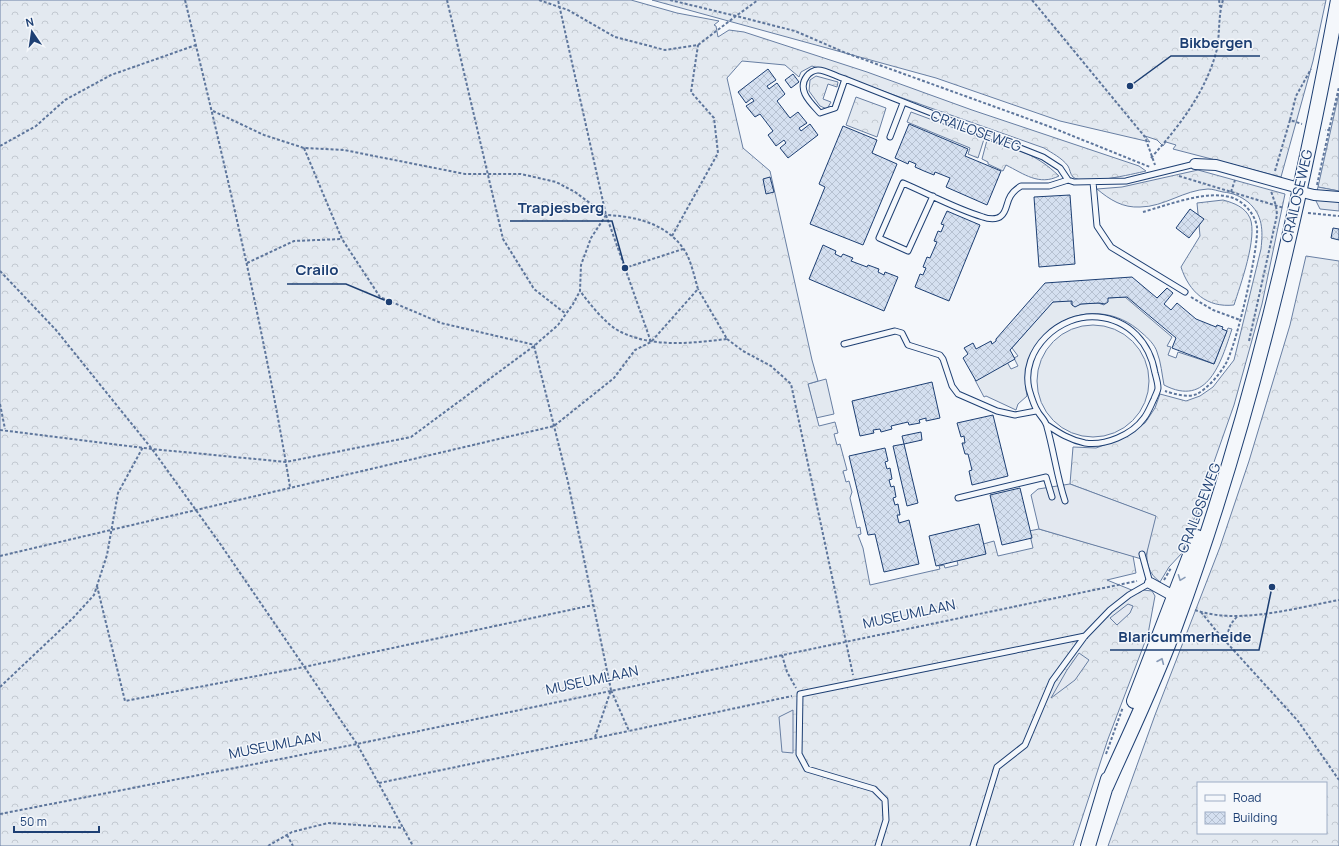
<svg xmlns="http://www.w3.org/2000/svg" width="1339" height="846" font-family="Manrope,sans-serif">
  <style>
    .grass { fill: #e3e9f0; stroke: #687fa3 }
    .forest { fill: url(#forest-crowns); stroke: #687fa3; fill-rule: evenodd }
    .parking { fill: #e3e8f0; stroke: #687fa3 }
    .building { fill: url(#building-cross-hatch); stroke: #1d3f73 }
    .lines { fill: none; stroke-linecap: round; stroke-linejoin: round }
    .lane-casing { stroke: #1d3f73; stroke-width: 7 }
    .street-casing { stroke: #1d3f73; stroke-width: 12 }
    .secondary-casing { stroke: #1d3f73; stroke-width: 16 }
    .path { stroke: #5e769c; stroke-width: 2; stroke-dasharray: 3 2; stroke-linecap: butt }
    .lane { stroke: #f4f7fb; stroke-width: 5 }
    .street { stroke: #f4f7fb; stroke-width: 10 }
    .secondary { stroke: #f4f7fb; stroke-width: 14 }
    .oneway { stroke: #889bb7 }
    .labels { text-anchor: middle; stroke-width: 3; stroke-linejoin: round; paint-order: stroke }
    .street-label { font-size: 14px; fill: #1d3f73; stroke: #f4f7fb }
    .leader { fill: none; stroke: #1d3f73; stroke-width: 1.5 }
    .callout-dot { fill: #1d3f73; stroke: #f4f7fb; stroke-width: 1.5 }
    .callout-label { font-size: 15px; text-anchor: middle; font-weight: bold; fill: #1d3f73; stroke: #f4f7fb; stroke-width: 3; stroke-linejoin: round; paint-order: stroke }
  </style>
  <defs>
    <pattern id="forest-crowns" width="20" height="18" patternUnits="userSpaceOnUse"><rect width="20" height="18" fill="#e3e9f0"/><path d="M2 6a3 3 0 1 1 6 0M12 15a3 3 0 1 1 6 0" fill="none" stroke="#c2c9d1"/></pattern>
    <pattern id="building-cross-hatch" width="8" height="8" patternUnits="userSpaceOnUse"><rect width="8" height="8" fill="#d5e0f0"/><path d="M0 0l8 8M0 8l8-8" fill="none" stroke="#b6c1d1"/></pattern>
  </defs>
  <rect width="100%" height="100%" fill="#f4f7fb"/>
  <path class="grass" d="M1125,297L1172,337L1167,346L1171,347L1168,355L1176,358L1178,352L1214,364L1228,328L1232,329C1221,362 1208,408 1164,385C1162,375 1161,362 1157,352C1155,345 1148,338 1142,333C1093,287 1014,329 1027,396L1018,404L1016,410L986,396L984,397L975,380L1007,362L1011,369L1018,366L1014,358L1018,356L1012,348L1052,302L1071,300V304L1075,306L1080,304L1098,303L1104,305L1107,298Z
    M1037 381a56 56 0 1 1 112 0a56 56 0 1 1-112 0Z
    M826,379L834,414L816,418L808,384Z"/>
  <path class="forest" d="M0,0H631L677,13L719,21L714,25L716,26L718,37L729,30L744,32L867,72L972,110L1139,166L1146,171C1133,174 1083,186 1073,177C1070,174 1070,169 1068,166C1062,158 1052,153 1044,148L812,66L801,72L799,77L785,65L742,61L727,78L743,148L770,171L812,360L818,381L808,384L819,426L835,422L838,433L834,434L837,445L840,444L847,470L843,471L846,482L849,481L852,492L850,498L857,528L860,527L861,534L858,535L863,548L870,585L940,569L939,566L944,565L945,568L958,565L955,552L994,541L998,556L1033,548L1029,531L1039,529L1133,556L1136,573L1107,580L1139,593L1143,590L1152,591L1155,596L1148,634L1108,739L1073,846H0Z
    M652,0H1326L1313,61L1281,177L1173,149L1176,145L1166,142L1163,146L1157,140L1145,136L1150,142L1060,121L936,78Z
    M816,76L838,82L837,87L828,84L823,99L831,102L827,109L820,106L809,91L810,80Z
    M1339,93V191L1318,187Z
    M856,97L886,108L877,137L846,125Z
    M911,112L984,139L978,158L968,154L970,148L907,122Z
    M987,140C1018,150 1035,153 1059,176C1039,186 1024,174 1006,165L1003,171L988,164V162L982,159Z
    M1198,170L1285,194L1262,304L1234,405L1182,553L1169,567L1160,582C1137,565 1150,539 1155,516L1070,484L1073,447L1096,448L1107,444L1145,423L1155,408L1160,394L1186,401L1200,396L1213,387L1234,360L1261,249C1263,230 1263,215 1248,202C1240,196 1233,193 1223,192C1218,191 1213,189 1208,189C1184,190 1164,207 1140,207C1123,208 1110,200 1097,189L1122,187Z
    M1223,200C1234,203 1245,207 1250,218C1258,237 1240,286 1234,305C1207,308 1189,292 1181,267L1200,236L1197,203Z
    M1306,256L1339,261V846H1108L1155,715L1220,547L1249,461L1290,325ZM1198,783H1326V833H1198Z"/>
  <path class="parking" d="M1318,187L1339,191V211L1320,209L1315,199Z
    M1070,484L1156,516L1145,560L1039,529L1031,495L1038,489Z
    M1128,604L1133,606L1130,613L1117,625L1110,618Z
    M1079,653L1089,660L1075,680L1051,698L1067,670Z
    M793,710V753L782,752L779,717Z"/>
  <path class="building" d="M768,69L776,80L767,86L769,89L777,83L785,94L777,101L790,118L798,112L807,123L799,128L801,131L810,124L818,135L788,158L780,148L786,143L784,140L776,146L768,135L773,131L760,114L755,117L746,106L754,101L752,98L746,103L738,92Z
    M793,74L799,82L791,88L785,80Z
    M909,124L968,149L965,156L1001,171L987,205L946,187L950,178L935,172L934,175L924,171L915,167L916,164L909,161L908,164L895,158Z
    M843,126L877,140L872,153L897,164L863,245L810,224L825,187L819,184Z
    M770,177L774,192L766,194L763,179Z
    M1070,195L1075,264L1039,267L1034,197Z
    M1190,209L1204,219L1189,238L1176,228Z
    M947,211L980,225L949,301L915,287L920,274L923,275L926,268L923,267L927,257L930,258L937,242L934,241L938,231L941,232L944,225L941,224Z
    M1333,228L1339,229V240L1331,238Z
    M823,245L836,251L835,254L841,257L843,254L853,258L851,261L867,267L868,265L879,269L878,272L884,275L885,272L898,277L884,311L809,279Z
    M1132,277L1157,298L1167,288L1173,293L1164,304L1171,310L1177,303L1196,319L1216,327L1217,325L1223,327L1222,329L1227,331L1214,364L1172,348L1176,338L1127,297L1108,298V302L1105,304L1099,303L1081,304L1075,307L1072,305V301L1053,302L1010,350L1015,359L976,381L963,358L968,354L964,348L973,343L976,349L991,341L992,344L996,341V339L1045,283Z
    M932,382L940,418L926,421V418L919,420L920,423L909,425L908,422L891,426L892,429L881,432L880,429L873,430L874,433L860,436L852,401Z
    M993,415L1008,476L972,485L969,471L972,470L968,454H965L962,443H965L964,436L961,437L957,423Z
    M921,432L922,440L904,444L902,436Z
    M904,444L918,503L907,506L893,446Z
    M885,448L888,461L885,462L887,469L890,468L892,479L889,480L891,487L894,486L896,497L893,498L895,505L898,504L900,515H897L899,523L909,520L919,564L884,572L875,534L868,535L849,456Z
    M1020,488L1032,538L1002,545L990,495Z
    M979,524L986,554L936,566L929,536Z"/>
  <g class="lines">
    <defs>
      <path id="lane" d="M845,79L835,108L820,113C811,103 796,90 807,76C809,73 814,70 818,70C826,70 837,77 845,79L1043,157L1060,168L1068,180L1074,182L1126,181L1195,164
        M890,137L903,103
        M1093,182L1097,226L1111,247L1185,292
        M933,196L908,251L879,238L903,183C929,194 956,209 983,217C988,219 997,220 1001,216C1010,209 1003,197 1021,186H1049L1068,180
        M844,344L895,331L902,333L908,345L940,355L943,359L952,386L958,394L997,411L1015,415L1036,411
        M1047,425C1059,433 1070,440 1085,443C1105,446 1132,435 1144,418C1148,413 1151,405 1154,399C1155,396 1158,391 1158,388C1158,383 1156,377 1155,373C1150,343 1129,320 1098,317C1060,313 1020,350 1029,389C1031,396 1034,406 1038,412C1041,417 1046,421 1047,427C1054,452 1057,477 1065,501
        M958,498L1046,477L1052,497
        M878,846L886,820L885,800L874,789L807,769L799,754L800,694L1085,636
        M973,846L997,767L1025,745L1052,681L1085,636L1110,610L1129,595L1150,583L1142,554"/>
      <path id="street" d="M1195,164L1216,165L1299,188
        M1298,191L1314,195L1339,197
        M1150,583L1179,599"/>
      <path id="secondary" d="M1134,701L1197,537
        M1106,787C1130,733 1156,680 1176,624C1250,423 1299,210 1338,0
        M1088,846L1108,779"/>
    </defs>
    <use href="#lane" class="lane-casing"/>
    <use href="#street" class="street-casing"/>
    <use href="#secondary" class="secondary-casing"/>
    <path class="path" d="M185,0C224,162 263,323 290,487
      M447,0L503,239L534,289L566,314
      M539,0L568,10L615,37L665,50L698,45L736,16L795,31L846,53L1048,126L1150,167
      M670,0L736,16L758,0
      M1032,0L1145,137L1155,165
      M1219,0L1220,7
      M213,111L264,135L304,148L344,150L465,174H521L556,182L575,192L606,215L558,0
      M1290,120L1296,96L1311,69
      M1329,130L1339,87
      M0,146L36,126L65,100L111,75L196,45
      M304,148L342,239L380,297L441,323L535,345
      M1151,158C1180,125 1206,92 1217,49C1220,33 1218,16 1223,0
      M1275,171L1290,120L1302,124
      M1179,176L1284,208
      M1317,185L1329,130H1325
      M1231,192L1235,180
      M1143,212C1168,205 1208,189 1233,198C1244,202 1255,214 1257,227C1259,248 1236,348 1225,365C1219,375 1207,389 1197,394C1188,398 1174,394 1165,391
      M1308,213L1339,216
      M606,215L591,238L581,265L580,291C590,304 606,325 621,332C654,348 692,343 727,339L698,289
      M606,215L625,268L683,249
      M672,236L718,153L714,118L691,92L698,45
      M247,263L294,241L342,239
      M625,268L651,342
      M0,271L56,330L152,449L221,545L357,744L413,846
      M1191,297L1213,310L1240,320
      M727,339L743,351L771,366L791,384L853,675
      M1249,341L1277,215L1276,206L1271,191
      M534,346L568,482L611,690
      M0,404L5,429
      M0,430L152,449L286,462L411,437L534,346L558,325L573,304L580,291
      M1195,525L1202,504
      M0,556L554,426L614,378L635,350L651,342L698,289C694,276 691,259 683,248C665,223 634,216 606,215
      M1164,580L1171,568
      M97,586L125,701L304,667L593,605
      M1195,610C1238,625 1295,608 1339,600
      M1201,612L1218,633L1298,721L1339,780
      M1227,642C1228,630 1229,624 1238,616
      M782,655L787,672L796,688
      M0,687L73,618L94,595L107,555L118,493L143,447
      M595,737L611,690L629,731L792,696
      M1106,754L1123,707
      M379,783L629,731
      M0,814L357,744L1137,581
      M287,835L293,846
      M268,846L292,832L328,823L404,828"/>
    <use href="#lane" class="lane"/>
    <use href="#street" class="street"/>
    <use href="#secondary" class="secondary"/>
  </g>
  <defs><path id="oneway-chevron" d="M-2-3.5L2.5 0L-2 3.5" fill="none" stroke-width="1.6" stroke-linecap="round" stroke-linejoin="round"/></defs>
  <g class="oneway">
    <use href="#oneway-chevron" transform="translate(1181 578) rotate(111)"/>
    <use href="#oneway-chevron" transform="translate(1161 661) rotate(-67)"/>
  </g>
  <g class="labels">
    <g class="street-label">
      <text transform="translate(976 131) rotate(20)" y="5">CRAILOSEWEG</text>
      <text transform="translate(1297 196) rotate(-77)" y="5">CRAILOSEWEG</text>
      <text transform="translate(1199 508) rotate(-69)" y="5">CRAILOSEWEG</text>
      <text transform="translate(909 614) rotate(-12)" y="5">MUSEUMLAAN</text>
      <text transform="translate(592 680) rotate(-12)" y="5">MUSEUMLAAN</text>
      <text transform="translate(275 745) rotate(-11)" y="5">MUSEUMLAAN</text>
    </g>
  </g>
  <path class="leader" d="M1130 86L1171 56H1260M625 268L612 221H510M389 302L346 284H287M1272 587L1259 650H1110"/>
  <g class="callout-dot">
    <circle cx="1130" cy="86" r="4"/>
    <circle cx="625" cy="268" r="4"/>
    <circle cx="389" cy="302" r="4"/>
    <circle cx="1272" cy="587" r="4"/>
  </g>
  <g class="callout-label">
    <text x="1216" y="48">Bikbergen</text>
    <text x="561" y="213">Trapjesberg</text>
    <text x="317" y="275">Crailo</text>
    <text x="1185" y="642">Blaricummerheide</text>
  </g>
  <rect x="1197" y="782" width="130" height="52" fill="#f4f7fb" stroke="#9eadc5"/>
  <rect x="1205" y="795" width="20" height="6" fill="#f4f7fb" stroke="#9eadc5"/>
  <text x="1233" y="802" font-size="12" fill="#1d3f73">Road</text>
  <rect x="1205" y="812" width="20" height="12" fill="url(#building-cross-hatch)" stroke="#9eadc5"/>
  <text x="1233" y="822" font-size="12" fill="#1d3f73">Building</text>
  <g transform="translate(32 32) rotate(347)" stroke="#f4f7fb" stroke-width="3" paint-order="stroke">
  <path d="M0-3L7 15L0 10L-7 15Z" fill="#1d3f73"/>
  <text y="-6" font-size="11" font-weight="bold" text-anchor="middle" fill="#1d3f73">N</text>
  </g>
  <path d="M14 826v6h85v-6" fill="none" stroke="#1d3f73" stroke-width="2"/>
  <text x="20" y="826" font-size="12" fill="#1d3f73" stroke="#f4f7fb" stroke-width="3" paint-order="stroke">50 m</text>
</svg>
